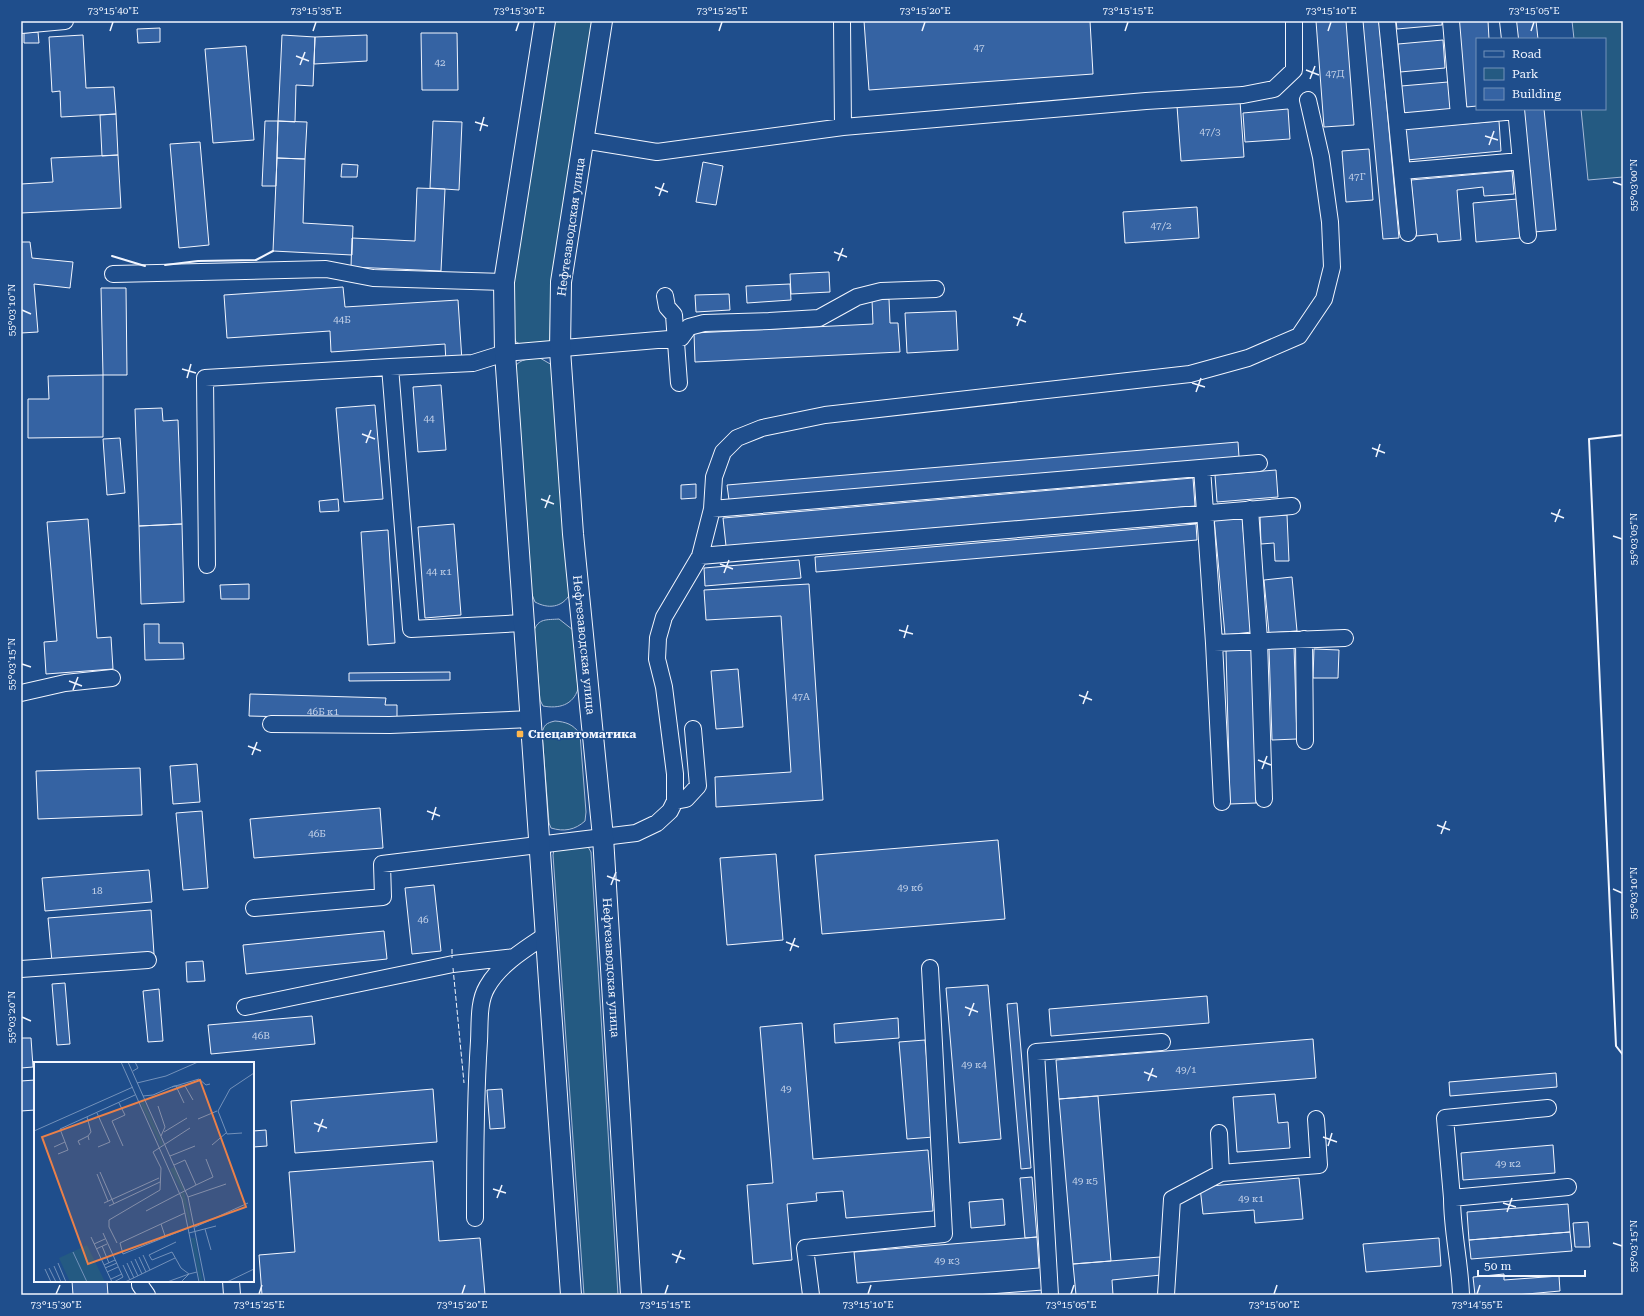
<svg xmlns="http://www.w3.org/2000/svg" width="1644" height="1316" font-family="'Roboto Serif',serif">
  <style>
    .green { fill: #245a82; stroke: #a8bbd7 }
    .building { fill: #3563a3; stroke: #f2f6ff }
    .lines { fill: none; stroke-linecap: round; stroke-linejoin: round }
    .minor-casing { stroke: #f2f6ff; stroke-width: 18 }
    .major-casing { stroke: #f2f6ff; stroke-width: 22 }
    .minor { stroke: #1f4e8c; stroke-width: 16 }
    .major { stroke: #1f4e8c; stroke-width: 20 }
    .fence { stroke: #f2f6ff; stroke-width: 1; stroke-dasharray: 5 2; stroke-linecap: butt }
    .wall { stroke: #f2f6ff; stroke-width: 2 }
    .ticks { fill: none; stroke: #f2f6ff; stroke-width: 1.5 }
    .poi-dot { fill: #ffb74d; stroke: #1f4e8c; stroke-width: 1.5 }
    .labels { text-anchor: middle; stroke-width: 3; stroke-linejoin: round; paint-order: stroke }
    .number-label { font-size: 10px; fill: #c3d1e8 }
    .street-label { font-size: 12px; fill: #f2f6ff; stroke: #1f4e8c }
    .poi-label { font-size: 12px; font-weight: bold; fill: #f2f6ff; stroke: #1f4e8c; text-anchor: start }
    .inset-road { fill: none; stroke: #7391ba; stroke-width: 1 }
    .view { fill: #ea8049; fill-opacity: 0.15; stroke: #ea8049; stroke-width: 2 }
    .inset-edge { fill: none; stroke: #f2f6ff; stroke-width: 2 }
    .neatline { fill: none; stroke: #f2f6ff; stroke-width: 1.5 }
    .ticks-label { font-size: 10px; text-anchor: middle; fill: #f2f6ff }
  </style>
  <rect width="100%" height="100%" fill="#1f4e8c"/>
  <path class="green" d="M555,21H593L551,286L550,341C539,347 527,348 516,342L513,334L514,281Z
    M1572,21H1623V177L1588,180L1581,109H1605V39H1574Z
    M540,358L552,365L570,594C562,608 548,609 535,602L531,592L514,368C520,358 530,359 540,358Z
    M559,619L573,630L578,689C573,705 559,709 543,706L540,700L534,631C538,618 547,620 559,619Z
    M555,721C566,722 573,724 580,734L586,812L585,821C575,830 564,832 551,828L549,823L542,733C544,725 546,723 555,721Z
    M587,845L591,852L618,1295H584L553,855L554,850Z"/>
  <path class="building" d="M864,21H1090L1093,74L869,90Z
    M1316,21H1346L1354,125L1324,127Z
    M1363,21H1379L1399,238L1383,239Z
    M1396,21H1442V25L1397,29Z
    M1457,21H1488L1489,39H1477V107L1465,108Z
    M1514,21H1536L1538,39H1516Z
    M160,28V42L138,43L137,29Z
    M38,32L39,43H24V33Z
    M421,33H457L458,90H422Z
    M83,35L86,88L114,87L116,114L61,117L60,91L52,92L49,37Z
    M282,35L315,37L313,86L296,85L295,122L278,121Z
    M367,35V61L314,64L315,37Z
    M1443,40L1445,68L1400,72L1398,44Z
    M246,46L254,140L213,143L205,49Z
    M1448,82L1451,110L1404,114L1401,86Z
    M1240,101L1244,157L1181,161L1177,106Z
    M1288,109L1290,139L1245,142L1243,113Z
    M1522,109H1544L1556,230L1534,232Z
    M116,114L118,155L102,156L100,115Z
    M265,121H278L276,186H262Z
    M278,121L307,122L305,159L277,158Z
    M433,121L462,122L459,190L430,188Z
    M1499,121L1501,151L1407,160L1404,129Z
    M200,142L209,245L179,248L170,144Z
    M1369,149L1373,200L1346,202L1342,151Z
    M118,155L121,208L21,213V184L53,182L51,158Z
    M277,158L305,159L303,223L353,226L352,255L273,251Z
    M703,162L723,166L716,205L696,202Z
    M342,164L358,165L357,177H341Z
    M1512,171L1514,194L1484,196L1483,187L1457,190L1461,240L1438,242L1437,234L1416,236L1411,180Z
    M417,188L445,189L441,271L351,267L352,238L415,241Z
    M1517,199L1520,238L1476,242L1473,203Z
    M1197,207L1199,238L1125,243L1123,212Z
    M21,242H30L32,258L73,262L70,288L34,284L38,332L21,333Z
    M829,272L830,292L791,294L790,274Z
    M790,284L791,300L747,303L746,286Z
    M343,287L345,307L458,300L462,361L446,363L445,344L331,352L330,331L227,338L224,295Z
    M101,288H126L127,375H103Z
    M729,294L730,310L696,312L695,295Z
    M889,299L890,323H898L900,352L695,362L694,333L873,324L872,300Z
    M956,311L958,350L907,353L905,313Z
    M103,375V437L28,438V399H49L48,376Z
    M441,385L446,450L418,452L413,387Z
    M375,405L383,499L344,502L336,408Z
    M162,408L163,421L178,420L182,524L139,526L135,409Z
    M120,438L125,493L107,495L103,439Z
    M1238,442L1239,457L729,500L727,485Z
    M1276,470L1278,497L1217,502L1215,475Z
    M1193,478L1195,506L726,546L723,518Z
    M696,484V498L681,499V485Z
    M338,499L339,511L320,512L319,501Z
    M1287,515L1289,561H1275L1274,543L1261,544L1260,516Z
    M1242,516L1252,632L1225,635L1214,518Z
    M88,519L97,638L111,637L113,669L46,674L44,642L57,641L47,522Z
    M182,524L184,602L141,604L139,526Z
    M454,524L461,615L425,618L418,527Z
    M1196,524L1197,540L816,572L815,557Z
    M388,530L395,643L368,645L361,532Z
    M799,560L801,578L705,586L704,568Z
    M1292,577L1297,631L1269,633L1264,580Z
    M249,584V599H221L220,585Z
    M809,584L823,800L716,807L715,777L791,772L781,616L706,620L704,590Z
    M144,624H159V643H183L184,659L145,660Z
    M1294,647L1297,739L1272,740L1269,648Z
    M1252,649L1256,803L1230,804L1226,650Z
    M1314,649L1339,650L1338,678H1313Z
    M738,669L743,727L716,729L711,671Z
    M450,672V680L349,681V673Z
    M250,694L386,698L385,705H397V720L249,716Z
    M197,764L200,802L173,804L170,766Z
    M140,768L142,815L38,819L36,771Z
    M380,808L383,848L254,858L250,819Z
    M202,811L208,888L183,890L176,813Z
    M998,840L1005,919L822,934L815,855Z
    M776,854L783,940L727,945L720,858Z
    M149,870L152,902L45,911L42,878Z
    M434,885L441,951L412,954L405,888Z
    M151,910L154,954L52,962L48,918Z
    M384,931L387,959L246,974L243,945Z
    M203,961L205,981L187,982L186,962Z
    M65,983L70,1044L57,1045L52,984Z
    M988,985L1001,1139L959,1143L946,988Z
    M159,989L163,1041L148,1042L143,991Z
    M1207,996L1209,1023L1051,1036L1049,1009Z
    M1017,1003L1031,1168L1021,1169L1007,1004Z
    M312,1016L315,1044L211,1054L208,1025Z
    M898,1018L899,1038L835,1043L834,1024Z
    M802,1023L813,1159L928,1150L933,1211L846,1218L843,1191L816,1193L817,1201L787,1204L792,1260L753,1264L747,1185L773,1183L760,1027Z
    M21,1038H31L33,1067L21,1068Z
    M1313,1039L1316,1078L1059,1099L1056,1060Z
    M925,1040L934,1137L907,1139L899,1042Z
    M1556,1073L1557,1087L1450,1096L1449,1082Z
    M35,1080V1110L21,1111V1081Z
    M433,1089L437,1142L295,1153L291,1101Z
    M502,1089L505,1128L490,1129L487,1090Z
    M1275,1094L1278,1123L1288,1122L1290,1148L1237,1152L1233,1097Z
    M1098,1096L1111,1261L1073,1264L1059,1099Z
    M266,1130L267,1146L253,1147V1131Z
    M1553,1145L1555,1173L1463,1180L1461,1153Z
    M433,1161L439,1241L480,1238L485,1295H262L259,1255L295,1252L289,1172Z
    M1032,1177L1037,1237L1025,1238L1020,1178Z
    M1299,1178L1303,1219L1255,1223L1254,1210L1203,1214L1200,1187Z
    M1003,1199L1005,1225L971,1228L969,1202Z
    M1568,1204L1570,1232L1469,1240L1467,1212Z
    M1588,1222L1590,1247H1575L1573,1223Z
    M1570,1232L1572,1251L1471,1259L1469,1240Z
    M1037,1237L1039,1268L857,1283L854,1252Z
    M1439,1238L1441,1266L1366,1272L1363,1244Z
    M1160,1257L1161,1275L1112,1280L1113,1295H1076L1073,1264Z
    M1504,1274V1280L1559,1276L1560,1291L1516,1295H1475L1473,1277Z
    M72,1281H107L108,1295H73Z
    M1043,1290L1044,1295H976Z"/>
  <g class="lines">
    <defs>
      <path id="minor" d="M1387,21L1408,233
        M1451,21L1459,116
        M1508,21L1510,39
        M21,25L65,21
        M1516,109L1528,235
        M1397,122L1516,111
        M843,127L1146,101L1243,95L1274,89L1294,70V21
        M583,140L657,152L843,127L842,21
        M1402,171L1521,161
        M113,274L326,269L373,278L504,282
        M665,296L667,307L674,315L679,383
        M390,367L473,363L505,353L681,338L689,327L704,323L769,321L819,318L857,297L881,291L936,289
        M1202,468L1214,643L1222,802
        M712,509L1259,463
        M1250,509L1259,640L1264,799
        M700,556L1292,506
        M207,565L205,378L390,367L411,629L524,623
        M1304,639L1305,741
        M1214,643L1345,638
        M21,693L65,683L112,678
        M271,724L390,725L531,719
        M675,801L686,799L698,786L693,729
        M254,908L383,897L382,864L636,833L657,823L670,811L675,801V774L664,687L657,659L658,638L664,617L700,556L712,509L714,477L723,452L737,438L762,428L825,415L1190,374L1248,358L1299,336L1324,299L1332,267L1330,222L1321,157L1308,100
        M21,969L148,960
        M245,1007L453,964L514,957
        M1221,1173L1319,1165L1316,1119
        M1452,1198L1445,1118L1548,1108
        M475,1218C475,1159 475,1100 479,1041C480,1024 478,1002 487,987C500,964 525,949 546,935
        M140,1281V1285L147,1295
        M231,1281L232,1295
        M811,1295L805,1248L944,1234L930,968
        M1050,1295L1036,1052L1162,1042
        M1166,1295L1172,1199L1221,1173L1219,1133
        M1461,1295C1460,1262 1452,1231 1452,1198L1568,1187"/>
      <g id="major">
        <path d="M545,21L504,282L505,353L571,1295"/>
        <path id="s1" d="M602,21L561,282L560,350L573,534L603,837L631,1295"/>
      </g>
    </defs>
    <use href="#minor" class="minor-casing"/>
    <use href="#major" class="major-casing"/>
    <use href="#minor" class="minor"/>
    <use href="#major" class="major"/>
    <path class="fence" d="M1623,466V478
      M452,949V958
      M453,968L464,1083"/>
    <path class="wall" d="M112,256L145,266
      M165,265L198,261L256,260L273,251
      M1623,435L1589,439L1616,1046L1623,1055"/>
  </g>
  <path class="ticks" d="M110,31L113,22M313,31L316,22M516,31L519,22M719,31L722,22M922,31L925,22M1125,31L1128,22M1328,31L1331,22M1531,31L1534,22M296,56L309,61M300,65L305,52M1306,70L1319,75M1310,79L1315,66M475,122L488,126M480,131L484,117M1485,136L1498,140M1489,145L1494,131M1613,182L1622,185M655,187L668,192M659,196L664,183M834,252L847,257M838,261L843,248M22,310L31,314M1013,317L1026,322M1017,326L1022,313M182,369L196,373M187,378L191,364M1192,383L1205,387M1196,392L1201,378M362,434L375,439M366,443L371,430M1372,448L1385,453M1376,457L1380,444M541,499L554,504M545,508L550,495M1551,513L1564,518M1555,522L1560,509M1613,536L1622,539M720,564L733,569M724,573L729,560M899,630L913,634M904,638L908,625M22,664L31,667M69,681L82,686M73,690L78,677M1079,695L1092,700M1083,704L1088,691M248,746L261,751M252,755L257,742M1258,760L1271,765M1262,769L1267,756M427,811L440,816M432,820L436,807M1437,825L1450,830M1441,834L1446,821M607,876L620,881M611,885L616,872M1613,889L1622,893M786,942L799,947M790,951L795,938M965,1007L978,1012M969,1016L974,1003M22,1017L31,1021M1144,1072L1157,1077M1148,1081L1153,1068M314,1123L327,1128M318,1132L323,1119M1323,1137L1337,1142M1328,1146L1332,1133M493,1189L506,1193M497,1198L502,1185M1503,1203L1516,1207M1507,1212L1512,1198M1613,1243L1622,1246M672,1254L685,1259M676,1263L681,1250M56,1294L60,1285M259,1294L262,1285M462,1294L465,1285M665,1294L668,1285M868,1294L871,1285M1071,1294L1074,1285M1274,1294L1277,1285M1477,1294L1480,1285"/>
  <rect class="poi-dot" x="516" y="730" width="8" height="8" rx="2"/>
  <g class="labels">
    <g class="number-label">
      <text x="979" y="51">47</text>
      <text x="440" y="66">42</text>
      <text x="1335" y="77">47Д</text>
      <text x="1210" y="135">47/3</text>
      <text x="1357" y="180">47Г</text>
      <text x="1161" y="229">47/2</text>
      <text x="342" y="323">44Б</text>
      <text x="429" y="422">44</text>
      <text x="439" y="575">44 к1</text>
      <text x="801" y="700">47А</text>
      <text x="323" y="715">46Б к1</text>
      <text x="317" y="837">46Б</text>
      <text x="910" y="891">49 к6</text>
      <text x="97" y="894">18</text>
      <text x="423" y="923">46</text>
      <text x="261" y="1039">46В</text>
      <text x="974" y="1068">49 к4</text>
      <text x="1186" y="1073">49/1</text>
      <text x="786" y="1092">49</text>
      <text x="1508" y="1167">49 к2</text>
      <text x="1085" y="1184">49 к5</text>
      <text x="1251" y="1202">49 к1</text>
      <text x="947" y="1264">49 к3</text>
    </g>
    <g class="street-label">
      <text transform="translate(571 227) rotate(-82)" y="4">Нефтезаводская улица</text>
      <text dy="4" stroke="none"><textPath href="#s1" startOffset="628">Нефтезаводская улица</textPath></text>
      <text dy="4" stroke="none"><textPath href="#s1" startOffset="952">Нефтезаводская улица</textPath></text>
    </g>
    <g class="poi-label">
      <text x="528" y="738">Спецавтоматика</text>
    </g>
  </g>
  <g transform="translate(34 1062)">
    <rect width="220" height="220" fill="#1f4e8c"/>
    <path d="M108,36L129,82L127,84L106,40ZM140,105L150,128L148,129L136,107ZM150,130L158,164L157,167L147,131ZM157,176H161L169,220H166ZM53,183L71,220H36L25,196Z" fill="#245a82"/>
    <path class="inset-road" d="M87,0L148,137L165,220M94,0L154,135L171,220M99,9L104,6L101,0M103,21L132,14L164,0M142,24L150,41M138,25L165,17L172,23L176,22M109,34L119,33L140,24H151L159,38M85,41L91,53L78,59L89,84M124,44L131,65L127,74M63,51L76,80L64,85M53,55L57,70L54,74L55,78M164,57L183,49M0,69L99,25M130,70L153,56M208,71L193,72L184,49L196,27L220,11M46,83L44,79L54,74M178,83L192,71M20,85L31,80L26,67L101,33M24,92L34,88L31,80M136,94L161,84M140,103L151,98L162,123L179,115L172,97M66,110L80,142M63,112L74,139M154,135L192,122M70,141L125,116M75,144L126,120M112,149L162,123M127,162L86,181L89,192L154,166M161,165L214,141M171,167L177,188M69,171L89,215L80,220M155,171L182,164M131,174L127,162L151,151M57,175L78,220M83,181L75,165V158L126,128L127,106L119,90L156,66M60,182L71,177M68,184L75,201M62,187L73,182M39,190L53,220M109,193L116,208M105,195L112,210M101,197L108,212M97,199L104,214M24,201L32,220M93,201L100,216M70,203L81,198M89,203L96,218M20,204L27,220M15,206L22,220M71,206L83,201M11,207L17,220M73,210L84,205M77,217L88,212M91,220L141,196M133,220L155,212L147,206L138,190L118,198L115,193L142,180M147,220L155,212L163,210M193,220L220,207"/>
    <path class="view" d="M166,18L212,145L54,202L8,75Z"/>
    <rect width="220" height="220" class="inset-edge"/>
  </g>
  <rect width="1644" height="1316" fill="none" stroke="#1f4e8c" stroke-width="44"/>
  <rect x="1476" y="38" width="130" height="72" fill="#1f4e8c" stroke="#7391ba"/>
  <rect x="1484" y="51" width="20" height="6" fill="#1f4e8c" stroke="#7391ba"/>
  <text x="1512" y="58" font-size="12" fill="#f2f6ff">Road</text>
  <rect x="1484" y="68" width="20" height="12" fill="#245a82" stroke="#7391ba"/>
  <text x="1512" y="78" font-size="12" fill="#f2f6ff">Park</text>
  <rect x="1484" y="88" width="20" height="12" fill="#3563a3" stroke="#7391ba"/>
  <text x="1512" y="98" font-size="12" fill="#f2f6ff">Building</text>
  <path d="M1478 1270v6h107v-6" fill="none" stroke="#f2f6ff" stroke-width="2"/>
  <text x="1484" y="1270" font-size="12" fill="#f2f6ff" stroke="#1f4e8c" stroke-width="3" paint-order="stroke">50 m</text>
  <rect x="22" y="22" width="1600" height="1272" class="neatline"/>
  <g class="ticks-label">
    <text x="113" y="14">73°15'40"E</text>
    <text x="316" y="14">73°15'35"E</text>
    <text x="519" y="14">73°15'30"E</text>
    <text x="722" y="14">73°15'25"E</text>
    <text x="925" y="14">73°15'20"E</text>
    <text x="1128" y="14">73°15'15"E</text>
    <text x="1331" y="14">73°15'10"E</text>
    <text x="1534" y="14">73°15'05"E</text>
    <text transform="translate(1633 185) rotate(-90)" y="4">55°03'00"N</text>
    <text transform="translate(11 310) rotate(-90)" y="4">55°03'10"N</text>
    <text transform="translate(1633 539) rotate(-90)" y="4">55°03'05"N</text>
    <text transform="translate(11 664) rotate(-90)" y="4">55°03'15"N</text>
    <text transform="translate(1633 893) rotate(-90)" y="4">55°03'10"N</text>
    <text transform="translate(11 1017) rotate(-90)" y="4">55°03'20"N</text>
    <text transform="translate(1633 1246) rotate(-90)" y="4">55°03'15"N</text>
    <text x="56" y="1308">73°15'30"E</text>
    <text x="259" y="1308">73°15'25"E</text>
    <text x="462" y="1308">73°15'20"E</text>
    <text x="665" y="1308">73°15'15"E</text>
    <text x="868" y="1308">73°15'10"E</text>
    <text x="1071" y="1308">73°15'05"E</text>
    <text x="1274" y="1308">73°15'00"E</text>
    <text x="1477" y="1308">73°14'55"E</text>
  </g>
</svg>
